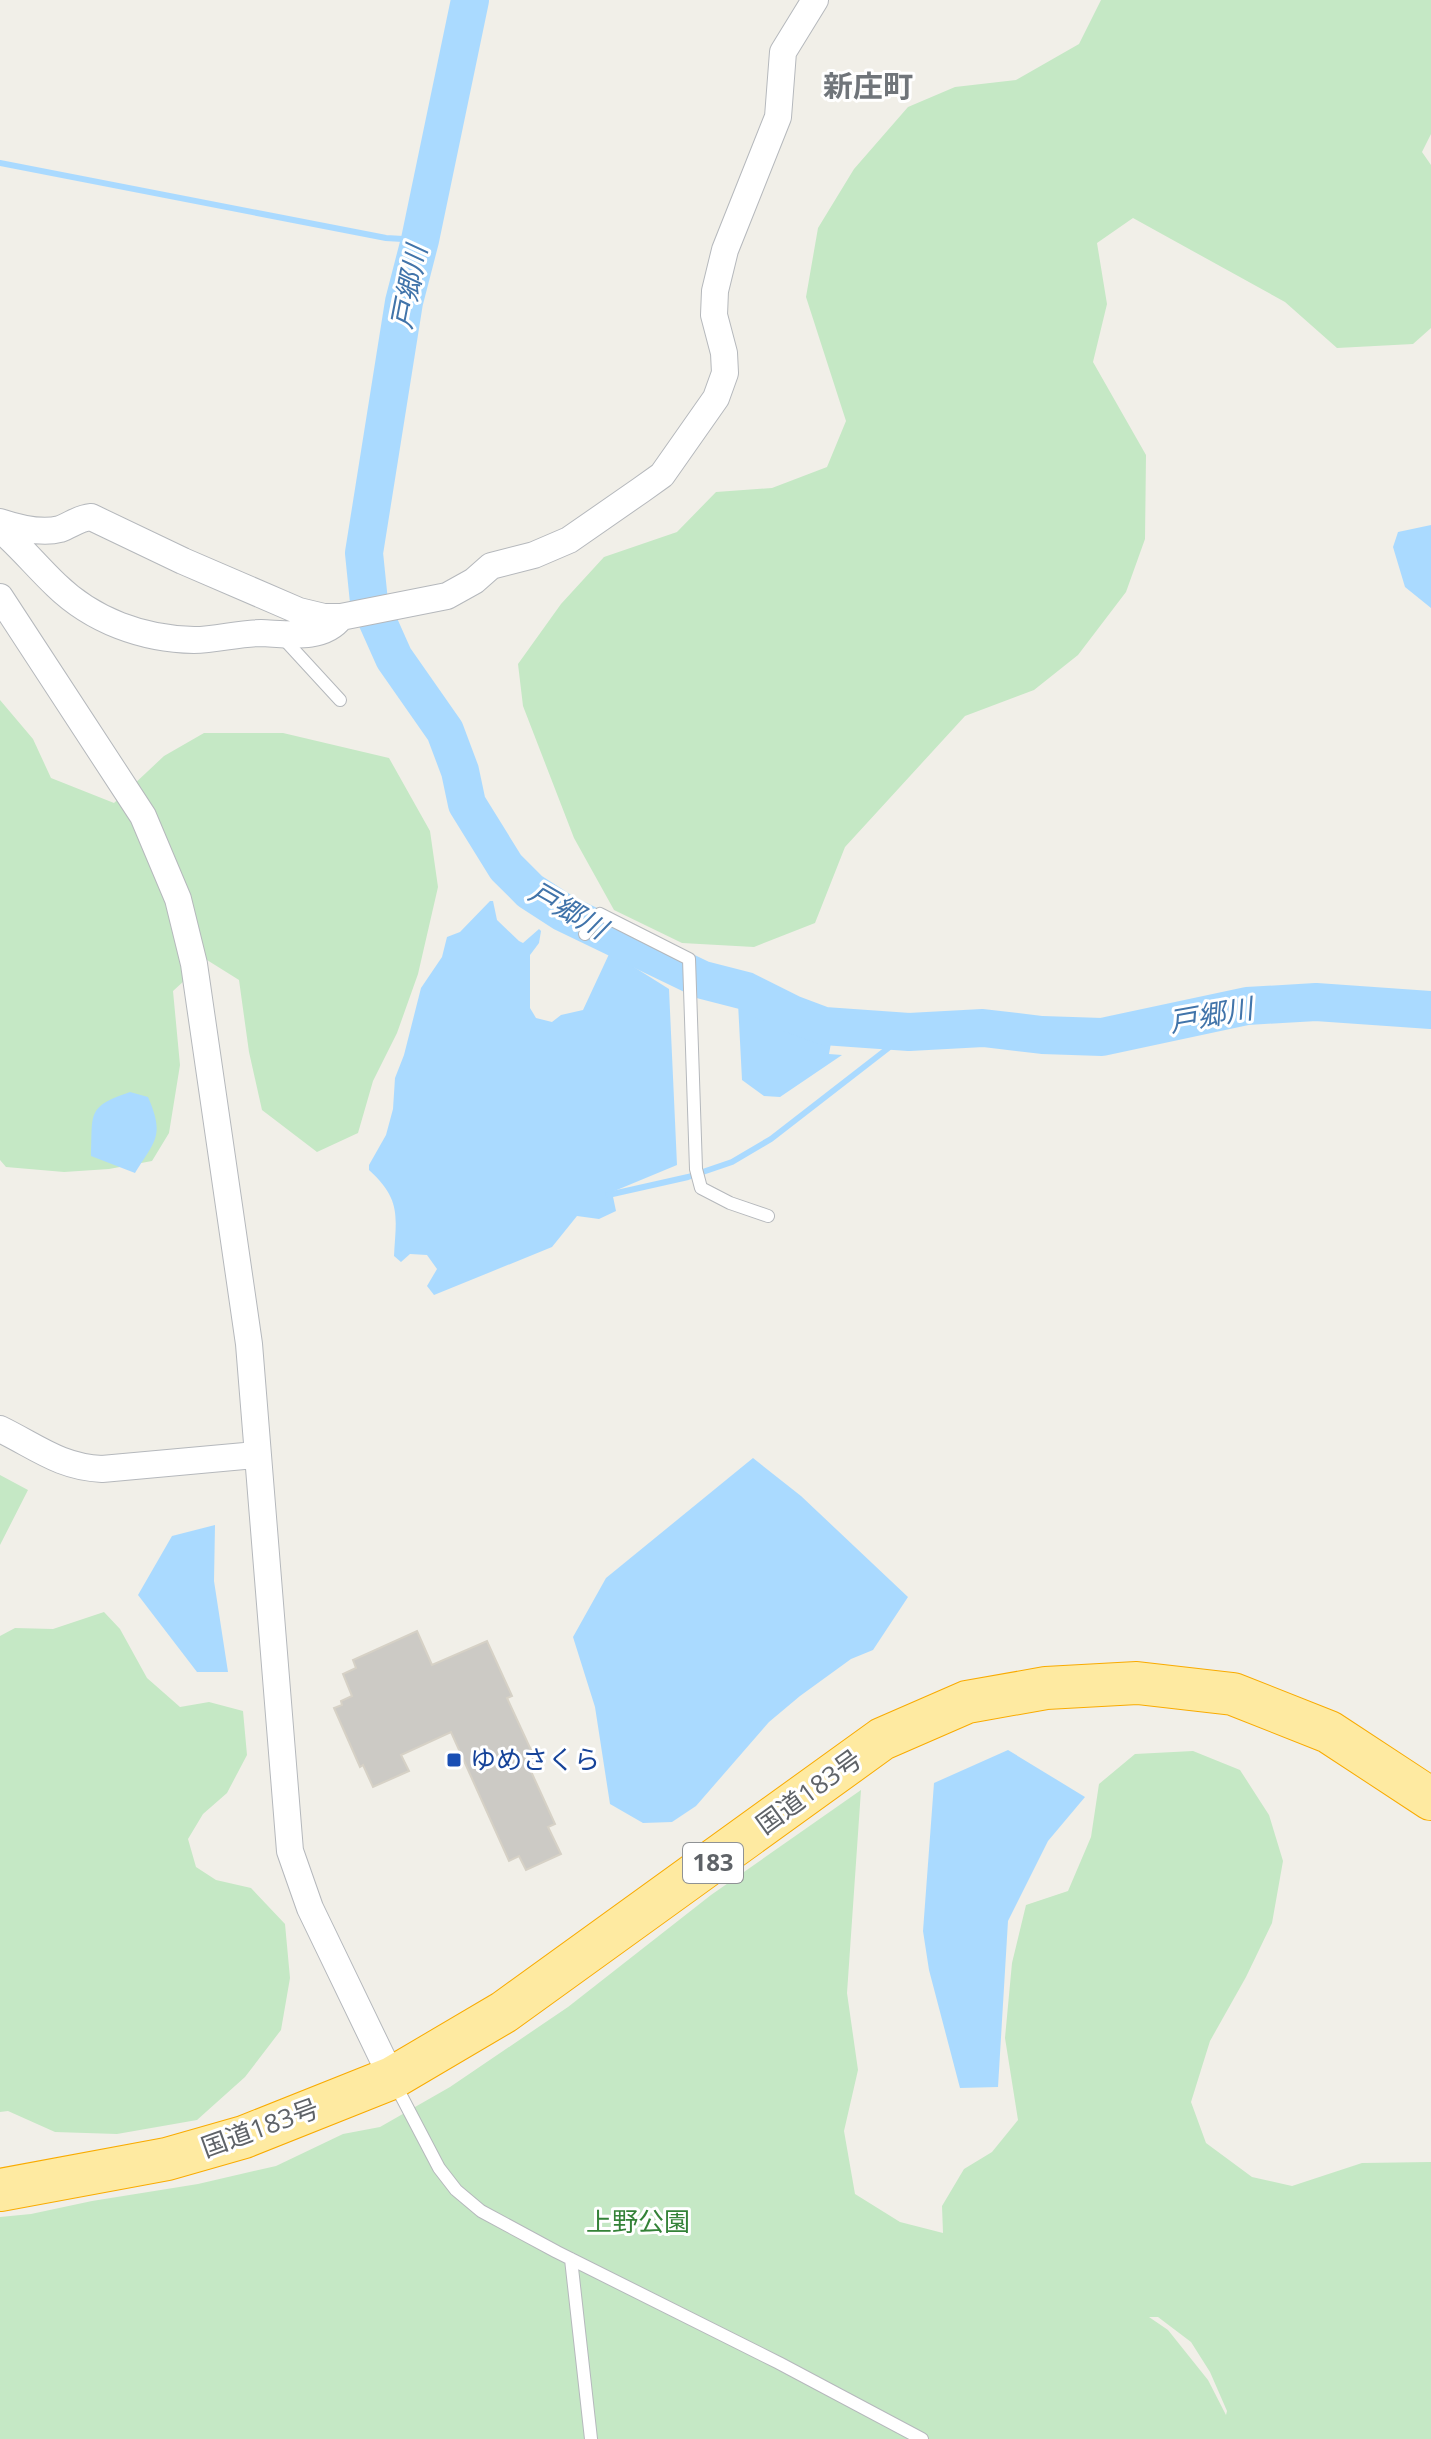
<svg xmlns="http://www.w3.org/2000/svg" width="1431" height="2439" font-family="'Open Sans','Noto Sans JP',sans-serif">
  <style>
    .green { fill: #c5e8c5; fill-rule: evenodd }
    .water { fill: #aadaff }
    .lines { fill: none; stroke-linecap: round; stroke-linejoin: round }
    .stream { stroke: #aadaff; stroke-width: 6 }
    .river { stroke: #aadaff; stroke-width: 38 }
    .building { fill: #cccac5; stroke: #d6d1c6; stroke-width: 2 }
    .service-casing { stroke: #b5b8bc; stroke-width: 14 }
    .minor-casing { stroke: #b5b8bc; stroke-width: 28 }
    .trunk-casing { stroke: #f9ab00; stroke-width: 44 }
    .service { stroke: #fff; stroke-width: 12 }
    .minor { stroke: #fff; stroke-width: 26 }
    .trunk { stroke: #feeaa1; stroke-width: 42 }
    .transit-dot { fill: #1a4fb4; stroke: #fff; stroke-width: 3 }
    .labels { text-anchor: middle; stroke-width: 6; stroke-linejoin: round; paint-order: stroke }
    .shield { fill: #fff; stroke: #8f9295; stroke-width: 2 }
    .shield-label { font-size: 24px; font-weight: bold; fill: #5f6368 }
    .transit-label { font-size: 26px; fill: #164399; stroke: #fff; text-anchor: start }
    .street-label { font-size: 26px; fill: #5f6368; stroke: #fff }
    .park-label { font-size: 26px; fill: #348238; stroke: #fff }
    .water-label { font-size: 28px; font-style: italic; fill: #4174aa; stroke: #fff }
    .quarter-label { font-size: 30px; font-weight: bold; fill: #70757a; stroke: #fff }
  </style>
  <rect width="100%" height="100%" fill="#f1efe8"/>
  <path class="green" d="M1101,0H1431V134L1422,152L1431,165V328L1413,344L1337,348L1285,302L1133,218L1097,243L1107,304L1093,362L1146,455L1145,539L1126,592L1078,655L1034,690L965,716L845,847L815,923L754,947L682,943L614,910L574,838L523,706L518,664L561,604L604,557L677,532L716,492L772,488L827,467L846,421L806,297L818,228L854,169L908,107L955,87L1016,80L1079,44Z
    M0,700L33,739L51,778L114,803L164,756L204,733H283L389,758L430,831L438,887L418,974L397,1033L373,1081L358,1133L317,1152L262,1110L249,1052L239,980L207,960L173,991L180,1065L169,1133L152,1161L109,1169L64,1172L6,1167L0,1160Z
    M0,1475L28,1490L0,1545Z
    M104,1612L120,1629L147,1678L180,1707L209,1702L243,1711L247,1755L227,1793L203,1814L188,1839L196,1867L216,1880L251,1888L285,1924L290,1978L281,2030L245,2077L197,2120L117,2134L55,2132L8,2111L0,2112V1636L15,1628L53,1629Z
    M1193,1751L1240,1770L1269,1815L1283,1861L1272,1923L1246,1977L1210,2041L1191,2102L1206,2143L1252,2177L1292,2186L1362,2163L1431,2162V2439H0V2217L31,2214L92,2201L198,2184L276,2166L343,2134L380,2127L450,2087L568,2007L711,1895L861,1790L847,1993L858,2070L844,2131L855,2194L900,2222L943,2233L942,2206L964,2169L992,2152L1018,2120L1005,2038L1012,1963L1026,1905L1068,1891L1091,1837L1099,1784L1135,1754ZM1149,2317H1158L1191,2342L1210,2372L1227,2411L1226,2415L1208,2380L1168,2330Z"/>
  <path class="water" d="M1431,525V608L1405,587L1393,547L1398,532Z
    M490,901H493L497,920L519,941L523,943L539,929L541,931L539,943L530,955V1008L536,1018L552,1022L561,1015L583,1010L610,952L669,989L677,1165L612,1192L616,1211L599,1219L577,1216L552,1247L434,1295L427,1286L437,1269L427,1255L410,1254L401,1262L394,1256C396,1217 402,1200 369,1170V1165L386,1135L393,1109L395,1078L404,1055L421,988L442,957L447,937L460,932Z
    M738,1003C771,1019 805,1036 843,1041L831,1043L829,1054L842,1055L780,1097L764,1096L742,1080Z
    M130,1092L148,1097C165,1136 155,1141 135,1173L91,1156C93,1113 86,1107 130,1092Z
    M753,1458L801,1496L908,1597L873,1650L851,1659L800,1696L769,1722L696,1806L672,1822L643,1823L610,1804L595,1707L573,1637L606,1578Z
    M215,1525L214,1581L228,1672H197L138,1595L172,1536Z
    M1008,1750L1085,1797L1048,1841L1008,1921L998,2087L960,2088L929,1970L923,1931L934,1783Z"/>
  <g class="lines">
    <path class="stream" d="M0,163L386,238L420,240
      M608,1195L688,1177L732,1162L771,1139L909,1032"/>
    <path class="river" d="M470,0L420,240L404,302L364,553L369,602L394,658L445,731L460,771L467,804L506,867L530,891L564,913L703,980L746,991L792,1014L824,1026L909,1032L983,1028L1042,1035L1102,1037L1247,1006L1316,1002L1431,1010"/>
  </g>
  <path class="building" d="M417,1631L432,1665L487,1641L512,1696L507,1698L537,1763L529,1767L555,1824L548,1827L561,1854L526,1870L519,1856L509,1861L451,1732L401,1755L409,1771L373,1787L363,1765L360,1767L334,1708L342,1705L341,1701L352,1696L343,1674L356,1668L353,1660Z"/>
  <g class="lines">
    <defs>
      <path id="service" d="M283,638L340,700
        M585,934L600,914L689,959L696,1169L701,1188L730,1203L768,1216
        M395,2084L439,2168L456,2190L481,2211L557,2252L779,2363L922,2439
        M571,2259L591,2439"/>
      <path id="minor" d="M0,522C18,528 41,534 60,529C71,525 79,518 91,517L183,561L299,611L324,617H341L447,596L474,581L491,566L534,555L569,540L641,490L662,475L716,398L725,373L724,353L714,315L715,291L725,250L778,117L783,52L815,0
        M0,529C20,546 37,567 56,585C93,621 143,639 194,640C216,640 239,633 261,633C287,634 323,641 341,617
        M0,597L143,816L178,899L194,964L249,1344L290,1851L310,1908L392,2078
        M0,1429C37,1447 60,1467 102,1469L256,1455"/>
      <path id="trunk" d="M0,2190L167,2159L244,2137L392,2078L504,2012L882,1739L967,1702L1046,1688L1137,1683L1233,1694L1329,1732L1431,1799"/>
    </defs>
    <use href="#service" class="service-casing"/>
    <use href="#minor" class="minor-casing"/>
    <use href="#trunk" class="trunk-casing"/>
    <use href="#service" class="service"/>
    <use href="#minor" class="minor"/>
    <use href="#trunk" class="trunk"/>
  </g>
  <rect class="transit-dot" x="446" y="1752" width="16" height="16" rx="4"/>
  <g class="labels">
    <rect class="shield" x="683" y="1843" width="60" height="40" rx="6"/>
    <g class="shield-label">
      <text x="713" y="1871">183</text>
    </g>
    <g class="transit-label">
      <text x="470" y="1769">ゆめさくら</text>
    </g>
    <g class="street-label">
      <text transform="translate(809 1792) rotate(-36)" y="9">国道183号</text>
      <text transform="translate(260 2128) rotate(-20)" y="9">国道183号</text>
    </g>
    <g class="park-label">
      <text x="638" y="2231">上野公園</text>
    </g>
    <g class="water-label">
      <text transform="translate(409 287) rotate(-79)" y="10">戸郷川</text>
      <text transform="translate(568 910) rotate(30)" y="10">戸郷川</text>
      <text transform="translate(1211 1015) rotate(-10)" y="10">戸郷川</text>
    </g>
    <g class="quarter-label">
      <text x="868" y="97">新庄町</text>
    </g>
  </g>
</svg>
